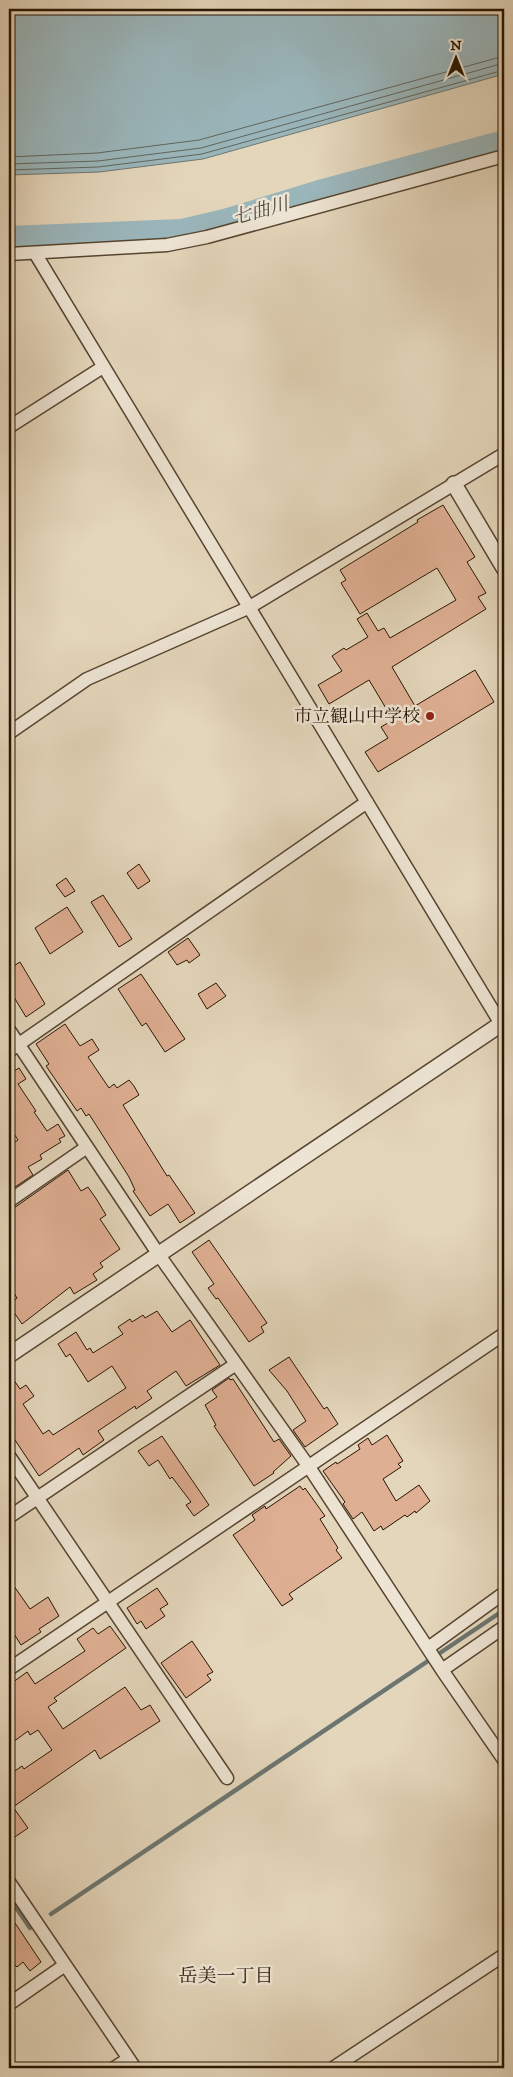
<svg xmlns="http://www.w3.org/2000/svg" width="513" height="2077" font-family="'IM FELL DW Pica','Noto Serif JP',serif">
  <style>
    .water { fill: #9ab6bb; stroke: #6c7671 }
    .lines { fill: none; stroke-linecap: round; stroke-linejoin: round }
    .shore { stroke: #61665f; stroke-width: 1 }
    .stream { stroke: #6c7671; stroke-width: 4.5 }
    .river { stroke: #9ab6bb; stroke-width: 26 }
    .building { fill: #dfaf93; stroke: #281503 }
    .minor-casing { stroke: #574531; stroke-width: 15 }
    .tertiary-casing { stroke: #574531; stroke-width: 18 }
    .minor { stroke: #ede4d3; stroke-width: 12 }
    .tertiary { stroke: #ede4d3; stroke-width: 15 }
    .poi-dot { fill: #8f2418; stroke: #ede4d3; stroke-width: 2 }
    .labels { text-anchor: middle; stroke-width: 5; stroke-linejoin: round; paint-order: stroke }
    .poi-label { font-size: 18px; fill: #281503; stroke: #ede4d3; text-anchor: end }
    .water-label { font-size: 19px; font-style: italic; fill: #504d43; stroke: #ede4d3 }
    .neighbourhood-label { font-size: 19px; fill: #281503; stroke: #ede4d3 }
  </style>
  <rect width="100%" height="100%" fill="#e4d6bb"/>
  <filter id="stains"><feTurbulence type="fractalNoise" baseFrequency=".004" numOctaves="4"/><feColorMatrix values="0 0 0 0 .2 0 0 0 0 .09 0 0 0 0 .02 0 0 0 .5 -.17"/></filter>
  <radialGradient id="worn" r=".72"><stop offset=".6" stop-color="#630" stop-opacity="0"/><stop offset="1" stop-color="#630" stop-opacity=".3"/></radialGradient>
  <path class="water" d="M9,9H504V74L203,159L99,172L9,175Z"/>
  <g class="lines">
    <path class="shore" d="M9,157L97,153L199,140L504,56
      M9,164L98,161L201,148L504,63
      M9,170L98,167L202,154L504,70"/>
    <path class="stream" d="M9,1897L30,1928
      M51,1914L504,1610"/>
    <path class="river" d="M9,239L182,232L225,222L323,192L504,143"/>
  </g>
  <path class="building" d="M443,505L475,557L467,562L486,593L478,597L486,609L392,667L415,706L475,670L494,702L378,772L365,752L388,738L381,727L393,720L369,680L329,704L318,685L342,671L332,656L344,648L346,650L368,637L357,619L367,613L378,631L384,628L390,638L456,600L437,568L360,614L341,583L346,580L340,570L418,522L417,520Z
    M139,864L150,881L138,889L127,873Z
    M66,878L75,891L65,897L56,885Z
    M103,895L132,939L119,947L91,902Z
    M67,907L83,932L50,954L35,928Z
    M188,938L200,955L189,963L187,960L177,965L168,952Z
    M20,962L45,1004L26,1017L9,989V969Z
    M141,974L185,1039L165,1052L146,1023L142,1026L118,989Z
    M216,983L226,996L207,1009L198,994Z
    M65,1024L80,1046L92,1039L99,1050L88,1057L109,1088L114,1084L117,1088L129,1080L134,1086L139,1095L123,1105L167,1176L169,1175L195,1213L180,1223L168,1204L150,1216L133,1191L135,1190L129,1177L89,1114L86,1116L81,1108L77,1111L46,1066L49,1064L36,1044Z
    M19,1068L26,1079L18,1084L36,1111L34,1112L47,1131L58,1124L65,1136L59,1139L61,1142L40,1155L42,1159L28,1167L33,1175L9,1191V1146L18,1140L9,1126V1070L11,1073Z
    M68,1170L81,1191L88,1187L97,1200L106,1215L100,1219L120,1249L100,1263L103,1267L93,1274L97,1280L74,1294L70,1287L22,1324L9,1305L17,1298L9,1285V1209L14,1208Z
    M209,1240L267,1323L261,1327L264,1332L249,1342L218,1298L216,1299L208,1288L214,1284L192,1252Z
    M157,1311L172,1332L190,1320L220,1365L186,1386L176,1371L147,1391L152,1398L136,1409L135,1406L98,1431L104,1440L83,1455L79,1448L39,1476L9,1431V1373L20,1389L26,1385L34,1396L23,1404L43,1434L49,1430L53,1435L126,1388L112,1366L88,1382L70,1354L66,1357L58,1344L76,1332L87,1350L90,1348L93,1353L123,1334L118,1327L130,1319L132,1322L143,1315L145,1318Z
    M289,1357L324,1409L327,1407L338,1424L305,1447L293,1430L306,1421L287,1391L269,1370Z
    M229,1378L230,1380L233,1379L274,1442L279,1439L291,1456L273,1472L274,1473L254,1486L214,1426L216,1425L205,1405L217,1397L212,1390Z
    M387,1435L403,1461L398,1464L401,1467L383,1479L396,1501L419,1485L430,1501L416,1513L415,1511L407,1517L405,1515L383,1530L381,1526L374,1531L362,1512L353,1519L343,1504L345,1502L323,1471L336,1462L337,1464L360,1449L358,1445L368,1438L372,1445Z
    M162,1436L209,1505L194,1516L186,1505L191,1502L172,1477L170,1479L158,1460L149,1466L138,1451Z
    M300,1486L303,1490L305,1488L325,1516L320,1519L338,1548L336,1550L342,1558L289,1594L293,1599L282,1606L233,1535L255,1520L252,1515L265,1506L266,1509Z
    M9,1579L30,1609L48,1597L59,1616L39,1629L41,1632L21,1645L9,1626Z
    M157,1588L168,1604L160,1609L165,1616L146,1629L141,1621L137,1624L127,1608Z
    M110,1626L126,1648L54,1698L57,1701L48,1707L63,1729L125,1687L141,1710L150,1705L160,1721L100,1759L95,1750L13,1807L28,1828L9,1841V1775L22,1766L24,1769L52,1750L38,1730L30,1735L28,1731L9,1745V1685L27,1672L35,1684L85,1651L77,1639L93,1628L98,1634Z
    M192,1641L213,1672L207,1675L211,1680L186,1698L161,1663Z
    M9,1914L41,1962L30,1971L23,1962L17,1967L15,1965L9,1969V1949L14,1946L9,1938Z"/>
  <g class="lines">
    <defs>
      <path id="minor" d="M35,253L504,1029
        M9,254L167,245L207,237L504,156
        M9,427L103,367
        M9,733L87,679L248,608L504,454
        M9,1030L159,1255L309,1467L442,1670L504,1760
        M9,1051L367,802
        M9,1201L87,1147
        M9,1456L227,1778
        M9,1517L236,1364
        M428,1648L504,1593
        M9,1669L504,1334
        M442,1670L504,1627
        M9,1882L135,2068
        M9,2004L65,1965
        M114,2068L128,2059
        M333,2068L504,1955"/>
      <path id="tertiary" d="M454,484L504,568
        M9,1355L504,1022"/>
    </defs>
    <use href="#minor" class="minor-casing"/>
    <use href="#tertiary" class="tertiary-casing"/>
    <use href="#minor" class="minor"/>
    <use href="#tertiary" class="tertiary"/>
  </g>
  <circle class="poi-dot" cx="430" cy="716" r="5"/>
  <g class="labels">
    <g class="poi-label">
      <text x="420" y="722">市立観山中学校</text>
    </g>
    <g class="water-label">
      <text transform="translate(260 210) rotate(-15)" y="7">七曲川</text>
    </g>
    <g class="neighbourhood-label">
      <text x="226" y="1982">岳美一丁目</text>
    </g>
  </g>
  <rect width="513" height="2077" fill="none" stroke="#e4d6bb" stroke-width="30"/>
  <rect x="10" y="10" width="493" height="2057" fill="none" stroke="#281503" stroke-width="2.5"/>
  <rect x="15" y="15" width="483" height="2047" fill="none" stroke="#281503"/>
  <g transform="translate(456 58)" stroke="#ede4d3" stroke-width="4" paint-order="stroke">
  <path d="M0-4L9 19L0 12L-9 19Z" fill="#281503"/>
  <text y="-8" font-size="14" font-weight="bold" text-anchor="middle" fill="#281503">N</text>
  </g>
  <rect width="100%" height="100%" filter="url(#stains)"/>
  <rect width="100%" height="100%" fill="url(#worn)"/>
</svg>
